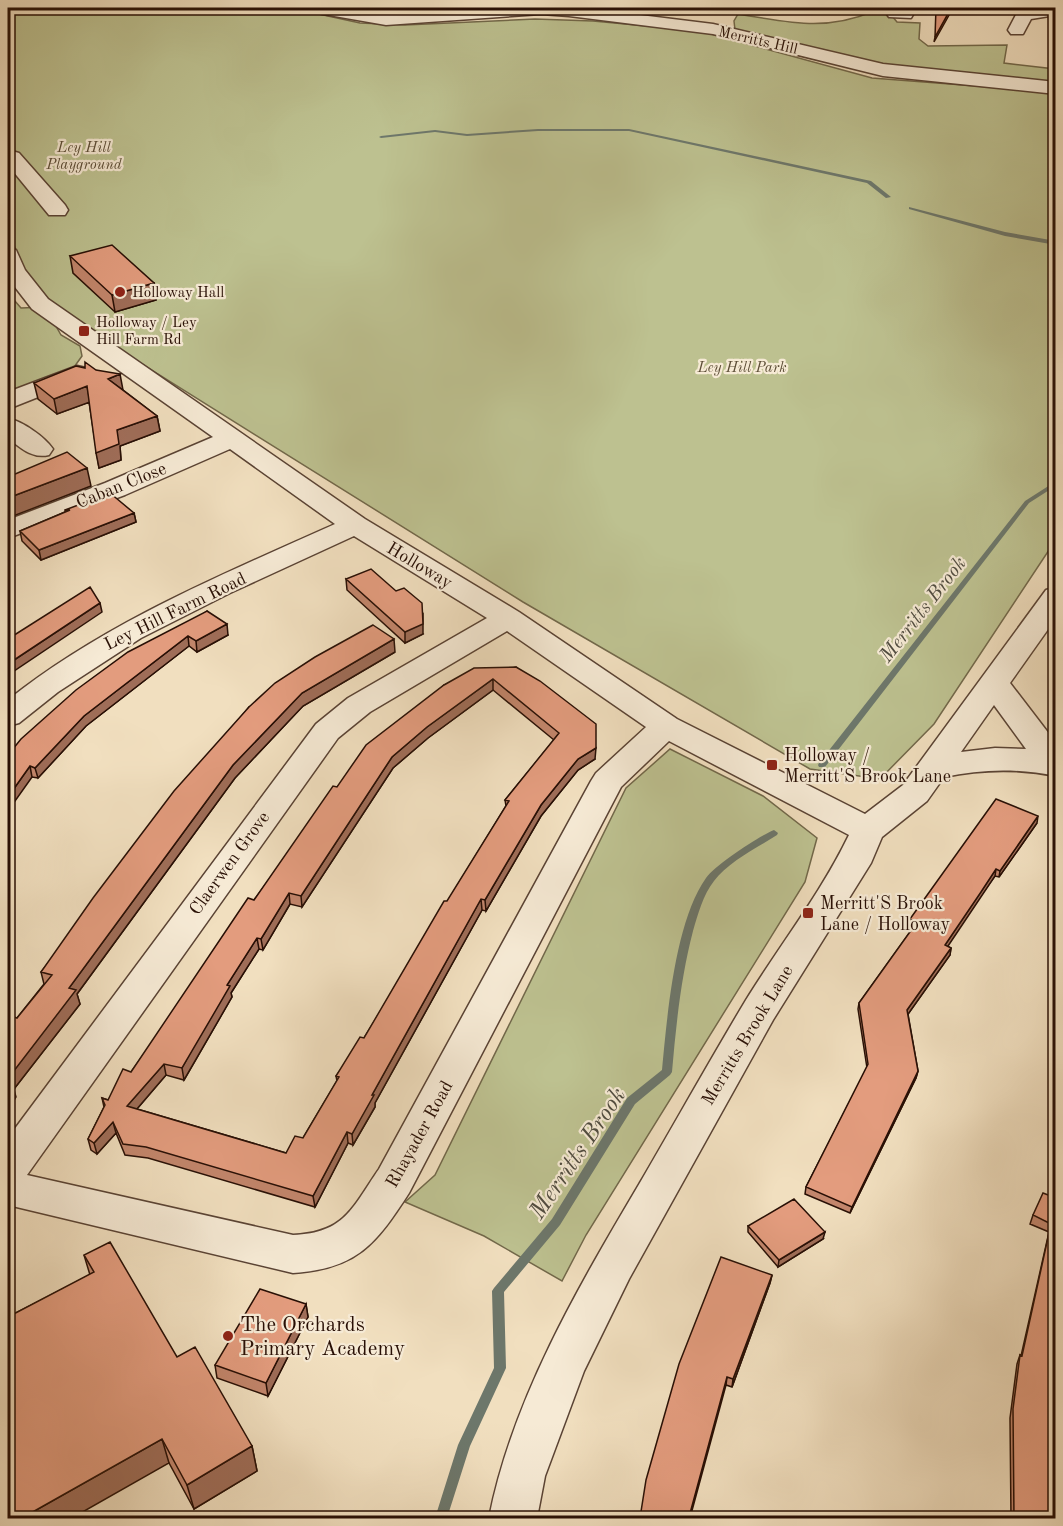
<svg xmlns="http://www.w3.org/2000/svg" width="1063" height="1526" font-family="'Old Standard TT',serif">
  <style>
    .green { fill: #bdc190; stroke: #72684a; stroke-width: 1.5 }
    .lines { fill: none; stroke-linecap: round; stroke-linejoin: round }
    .stream { fill: #6d776b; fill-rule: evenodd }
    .minor-casing { stroke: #5a4334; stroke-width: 3 }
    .minor { fill: #f6ead5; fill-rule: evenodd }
    .wall { fill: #c3866c; stroke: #280f05; stroke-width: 1.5; fill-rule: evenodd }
    .shaded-wall { fill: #9f6d58; stroke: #280f05; stroke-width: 1.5 }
    .building { fill: #e39c7e; stroke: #280f05; stroke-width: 1.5; fill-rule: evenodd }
    .poi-dot { fill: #8f2418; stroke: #f6ead5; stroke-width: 2 }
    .labels { text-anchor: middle; stroke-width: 4.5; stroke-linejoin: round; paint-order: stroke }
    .far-street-label { font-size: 15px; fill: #280f05; stroke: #f6ead5 }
    .far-park-label { font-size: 15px; font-style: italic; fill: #5c4d36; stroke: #f6ead5 }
    .far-poi-label { font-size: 15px; fill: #280f05; stroke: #f6ead5; text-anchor: start }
    .street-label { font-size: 18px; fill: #280f05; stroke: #f6ead5 }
    .poi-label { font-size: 18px; fill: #280f05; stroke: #f6ead5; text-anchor: start }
    .water-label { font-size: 20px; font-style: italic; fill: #504c40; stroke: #f6ead5 }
    .near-poi-label { font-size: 21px; fill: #280f05; stroke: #f6ead5; text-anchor: start }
    .near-water-label { font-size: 24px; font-style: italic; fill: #504c40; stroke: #f6ead5 }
  </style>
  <rect width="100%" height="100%" fill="#f1dfbf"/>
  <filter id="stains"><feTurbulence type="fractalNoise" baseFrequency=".00333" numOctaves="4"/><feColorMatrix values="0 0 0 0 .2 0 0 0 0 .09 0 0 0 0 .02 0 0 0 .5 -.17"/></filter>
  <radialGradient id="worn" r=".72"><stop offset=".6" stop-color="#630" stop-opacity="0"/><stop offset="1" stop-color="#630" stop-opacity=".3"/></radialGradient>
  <path class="green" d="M8,8H291L360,23L405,25L535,19L593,21L700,31L872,78L1055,92V541L934,724L880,779L810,769L523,602L121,351L49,300L21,265L8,228Z
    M335,8H480L392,17Z
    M874,11L892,16L897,22L920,23L919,39L928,46L1007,45L1004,63L1055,69V83L870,63L735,30L734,21L738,14C788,22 825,32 874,11Z
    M8,293L21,308L45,307L61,335L80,346L82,356L67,377L8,394Z
    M670,749L763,796L817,838L805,882L586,1235L562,1281L484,1236L405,1202L435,1175L626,788Z"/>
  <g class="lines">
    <path class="stream" d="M538,129H629L871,181L891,197L886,198L867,183L629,131H538L467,136L435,132L381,138L379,137L381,136L435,130L467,134Z
      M909,207L1005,232L1056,241V245L1005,236L909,209Z
      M1056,479L1054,487L1029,503L825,767H819L818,765L819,763L1025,501L1050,485Z
      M774,830L778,833L777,835C757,848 728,862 714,881C703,895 698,914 693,931C681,977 676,1025 672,1072L670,1075L635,1104L560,1225L504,1292L506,1368L470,1446L447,1518H435L458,1445L494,1368L492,1291L494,1288L552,1219L627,1098L662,1070C667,1017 675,921 706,878C715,865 759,836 774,830Z"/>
    <defs>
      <path id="minor" d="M309,8H344L386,15L489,8H583L713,24L883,64L1056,82V94L883,76L713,34L569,16L541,14L386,25L317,13L311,12Z
        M900,8H917L911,18L889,17L886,13L889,9Z
        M1039,8H1056V15L1031,19L1023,34H1011L1008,30L1018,11Z
        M12,151L19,153L65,205L68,210L65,215H49L8,165V152Z
        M8,248L16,250L25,270L48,299L365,519L519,612L677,719L865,814L903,785L1046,590L1056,587V618L1010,683L1056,743V776C1017,768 982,769 944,777L927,801L882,837L871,863L773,1020L629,1279L584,1371L545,1476L537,1518H489C513,1397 579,1286 641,1181C676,1121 710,1060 746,1000C780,945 821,893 849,835L669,741L621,787L409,1193C376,1244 357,1269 293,1273L8,1205V1138L316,724L348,698L487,618L354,536L230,593L141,638L58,692L19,723L8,726V700C106,622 222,575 335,524L230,449L125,495L8,538V520L105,483L213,437L32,309L8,278ZM507,631L646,727L596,773L591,781L379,1169C352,1208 345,1233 293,1235L27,1175L338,738L370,712ZM994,705L1026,749L995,748L961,752Z
        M77,366L86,368L89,373L86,378L8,409V392Z
        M8,418C23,422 44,436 53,449L49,455C32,459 21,448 8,438Z"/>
    </defs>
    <use href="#minor" class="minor-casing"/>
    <use href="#minor" class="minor"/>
  </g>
  <path class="wall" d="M763,8H778L776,9Z
    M70,256L154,283L156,300L115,312L73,273Z
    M34,383L123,390L157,416L160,431L120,446L121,460L99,468L89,402L57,414L38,399Z
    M65,510L134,513L136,522L41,560L22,541L20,531L65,512Z
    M346,579L423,634L405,643L347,590Z
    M207,611L228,635L197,652L189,646L86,726L38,778L32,777L8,755Z
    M395,652L303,706L235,778L77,994L80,1004L14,1089L8,1087V1025L17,1018L44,984L41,972L249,707Z
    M516,667L595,759L578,770L541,816L486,911L482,910L375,1103V1107L353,1145L348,1143L315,1207L148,1158L125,1155L116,1133L97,1154L91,1150L88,1139L104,1107L102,1098L108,1100L131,1072L254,900L337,787L444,685ZM493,690L554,740L505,800L506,806L364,1038L336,1076L337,1081L303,1138L286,1153L137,1109L166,1075L184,1080L232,997L231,993L259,949L263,950L290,904L302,907L393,768L428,738Z
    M1056,809V824L1050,822L1053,812Z
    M1037,823L999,877L995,876L979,898L947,946L951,948L950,955L908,1014L918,1071L916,1078L850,1213L805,1194L806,1187L867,1068L858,1009L859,1003L913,928L908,926L910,919Z
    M1056,1198V1518H1011L1010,1418L1017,1364L1020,1355L1021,1356L1049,1232L1030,1224L1033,1215Z
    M748,1226L823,1239L778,1267L748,1232Z
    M84,1255L177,1357L252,1446L257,1471L194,1509L169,1463L8,1317L90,1275Z
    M772,1275L770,1283L732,1387L726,1385L640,1518Z
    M306,1304L308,1317L268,1396L217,1378L215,1365Z"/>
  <path class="shaded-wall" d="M951,8H953L934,42L935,37Z
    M154,283L156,300L115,312L112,295Z
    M120,374L123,390L108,379Z
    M87,386L90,402L57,414L54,399Z
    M157,416L160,431L120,446L121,460L99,468L96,453L117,430Z
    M87,468L91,486L8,518V498Z
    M134,513L136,522L41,560L39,550Z
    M100,603L102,612L8,675V664Z
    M423,614V634L405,643V632Z
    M227,624L228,635L197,652L196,641Z
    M188,636L189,646L86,726L38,778L35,768L84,716Z
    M394,639L395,652L303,706L235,778L77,994L80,1004L14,1089L10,1076L69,988L233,765L302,693Z
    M493,679V690L428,738L393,768L302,907L301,896L392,757L427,727Z
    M596,748L595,759L578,770L541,816L486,911L485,900L541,805L578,759Z
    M30,766L32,777L8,811V797Z
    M1038,816L1037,823L999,877L1000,871Z
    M996,869L995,876L944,952L945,945Z
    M289,893L290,904L263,950L261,939Z
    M481,899L482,910L375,1103V1107L353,1145L352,1134L372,1095Z
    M257,938L259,949L231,993L232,997L184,1080L182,1068L227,985Z
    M951,948L950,955L906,1017L907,1010Z
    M164,1064L166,1075L130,1117L127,1106Z
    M918,1071L916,1078L850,1213L852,1207Z
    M14,1090L16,1097L8,1111V1101Z
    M113,1122L116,1133L97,1154L94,1143Z
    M347,1132L348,1143L315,1207L313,1196Z
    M825,1232L823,1239L778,1267L779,1260Z
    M772,1275L770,1283L732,1387L733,1379Z
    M306,1304L308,1317L268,1396L266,1383Z
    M727,1377L726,1385L690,1518H689Z
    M162,1439L169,1463L72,1518H22Z
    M252,1446L257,1471L194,1509L187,1485Z"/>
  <path class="building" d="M936,8H951L935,37Z
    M112,245L154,283L112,295L70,256Z
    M85,362L96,370L120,374L108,379L157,416L117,430L119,444L96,453L87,386L54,399L34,383L76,366L85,368Z
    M67,452L87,468L8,498V477Z
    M110,493L134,513L39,550L20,531L70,510H65Z
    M371,569L396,591L404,588L422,603L423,624L405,632L346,579Z
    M90,587L100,603L8,664V639Z
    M207,611L227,624L196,641L188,636L84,716L35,768L30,766L8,797V755L21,739L76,690L128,652Z
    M373,625L394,639L302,693L233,765L69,988L76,990L10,1076L8,1075V1025L14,1017L17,1018L52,975L41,972L93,898L174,791L249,707L275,683L315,657Z
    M516,667L540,681L596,724V748L578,759L541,805L485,900L481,899L372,1095H374L352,1134L347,1132L313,1196L146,1147L123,1144L113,1122L94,1143L88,1139L105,1105L102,1098L108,1100L123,1069L131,1072L248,898L254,900L333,786L337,787L366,745L444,685L474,668ZM493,679L559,733L505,800L509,801L447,901H444L364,1038L360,1037L336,1076L339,1077L303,1138L295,1136L286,1153L127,1106L164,1064L182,1068L230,986L227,985L257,938L261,939L289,893L301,896L392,757L427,727Z
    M996,799L1038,816L1000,871L996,869L981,892L945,945L951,948L907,1010L918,1071L852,1207L806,1187L868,1064L859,1003L917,922L910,919Z
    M8,1089L14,1090L8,1101Z
    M1043,1193L1056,1198V1518H1014L1013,1409L1020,1355L1022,1356L1051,1224L1033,1215Z
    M794,1199L825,1232L779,1260L748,1226Z
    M110,1242L177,1357L195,1347L252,1446L187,1485L162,1439L22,1518H8V1315V1317L94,1272L84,1255Z
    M721,1257L772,1275L733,1379L727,1377L689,1517H692V1518H640L646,1480L679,1364Z
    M260,1289L306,1304L266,1383L215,1365Z"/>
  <g class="poi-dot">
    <circle cx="120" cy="292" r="6"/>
    <rect x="78" y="325" width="12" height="12" rx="3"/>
    <rect x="766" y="759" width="12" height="12" rx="3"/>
    <rect x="802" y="907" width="12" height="12" rx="3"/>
    <circle cx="228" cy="1336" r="6"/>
  </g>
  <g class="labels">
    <g class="far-street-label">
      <text transform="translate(758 40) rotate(13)" y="5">Merritts Hill</text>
    </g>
    <g class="far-park-label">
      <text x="84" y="152">Ley Hill<tspan x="84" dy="17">Playground</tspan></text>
      <text x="742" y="372">Ley Hill Park</text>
    </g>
    <g class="far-poi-label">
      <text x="132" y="297">Holloway Hall</text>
      <text x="96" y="327">Holloway / Ley<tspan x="96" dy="17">Hill Farm Rd</tspan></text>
    </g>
    <g class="street-label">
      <text transform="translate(121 485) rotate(-22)" y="6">Caban Close</text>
      <text transform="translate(420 565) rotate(31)" y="6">Holloway</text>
      <text transform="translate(175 611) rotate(-26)" y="6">Ley Hill Farm Road</text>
      <text transform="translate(229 863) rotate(-54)" y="6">Claerwen Grove</text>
      <text transform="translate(747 1035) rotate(-59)" y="6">Merritts Brook Lane</text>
      <text transform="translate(419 1134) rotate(-61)" y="6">Rhayader Road</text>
    </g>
    <g class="poi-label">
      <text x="784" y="761">Holloway /<tspan x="784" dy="21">Merritt'S Brook Lane</tspan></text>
      <text x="820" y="909">Merritt'S Brook<tspan x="820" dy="21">Lane / Holloway</tspan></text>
    </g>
    <g class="water-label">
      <text transform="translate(922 609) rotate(-52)" y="7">Merritts Brook</text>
    </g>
    <g class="near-poi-label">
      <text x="240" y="1331">The Orchards<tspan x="240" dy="24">Primary Academy</tspan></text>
    </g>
    <g class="near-water-label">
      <text transform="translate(577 1153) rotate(-56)" y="8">Merritts Brook</text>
    </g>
  </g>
  <rect width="1063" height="1526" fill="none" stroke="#f1dfbf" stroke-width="30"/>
  <rect x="9" y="9" width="1045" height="1508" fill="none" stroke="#280f05" stroke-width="3"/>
  <rect x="15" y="15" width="1033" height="1496" fill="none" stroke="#280f05" stroke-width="1.5"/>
  <rect width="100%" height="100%" filter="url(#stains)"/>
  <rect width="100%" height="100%" fill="url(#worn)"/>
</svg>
